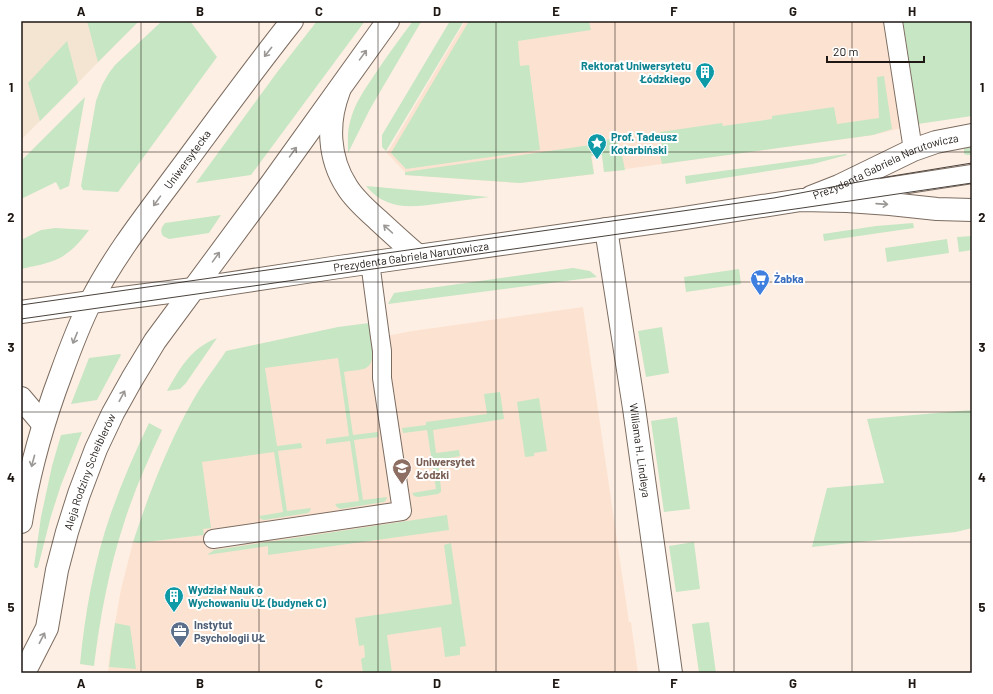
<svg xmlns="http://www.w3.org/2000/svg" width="993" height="694" font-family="Barlow,sans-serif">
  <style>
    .commercial { fill: #f4e5d2 }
    .built { fill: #fce3d1 }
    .green { fill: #c7e6c3 }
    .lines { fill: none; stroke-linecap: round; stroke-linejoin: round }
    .service-casing { stroke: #7c6c60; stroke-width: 20 }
    .minor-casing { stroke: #7c6c60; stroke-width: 24 }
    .tertiary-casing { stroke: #7c6c60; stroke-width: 24 }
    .secondary-casing { stroke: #7c6c60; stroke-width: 24 }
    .service { stroke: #fff; stroke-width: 18 }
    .minor { stroke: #fff; stroke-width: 22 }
    .tertiary { stroke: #fff; stroke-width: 22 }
    .secondary { stroke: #fff; stroke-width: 22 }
    .tram { stroke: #4a423c; stroke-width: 1 }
    .oneway { stroke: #9a9795 }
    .grid { fill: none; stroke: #1e1713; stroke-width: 1; stroke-opacity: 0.55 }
    .labels { text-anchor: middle; stroke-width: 4; stroke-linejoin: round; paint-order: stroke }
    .culture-label { font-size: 11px; font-weight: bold; fill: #0d838f; stroke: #fff; text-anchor: start }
    .street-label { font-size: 11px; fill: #1e1713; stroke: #fff }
    .shop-label { font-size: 11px; font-weight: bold; fill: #366cbe; stroke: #fff; text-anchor: start }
    .education-label { font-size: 11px; font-weight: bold; fill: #785e54; stroke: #fff; text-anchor: start }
    .service-label { font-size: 11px; font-weight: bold; fill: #4e5e75; stroke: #fff; text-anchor: start }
    .neatline { fill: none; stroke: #1e1713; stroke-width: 1.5 }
    .grid-label { font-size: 13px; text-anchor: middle; font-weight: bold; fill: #1e1713 }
  </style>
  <rect width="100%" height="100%" fill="#feefe4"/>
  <path class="commercial" d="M21,21H139L21,140Z"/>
  <path class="built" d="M465,21H903L918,124L873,135L604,172L602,155L592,156L594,174L520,183L405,175V172L387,153Z
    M583,307L629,622H631L638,673H108L110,651L121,589L133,542L138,543L203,535L195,473L222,393L283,356L412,331Z"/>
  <path class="green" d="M87,21H139L98,62Z
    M162,21H190L217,57L118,192L83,190L81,186L96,101L102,85L109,73L115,65Z
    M317,21H365L251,175L196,183L278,71Z
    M413,21H420L421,22L370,109L348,153C348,143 347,132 350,122C354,104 365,89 375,74C387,56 400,38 413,21Z
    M450,21H464L386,151L382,147V135Z
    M469,21H589L591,30L518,41L520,66L529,65L540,150L406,169L391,153Z
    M903,21H972V116L918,124Z
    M67,41L78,83L40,121L28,83Z
    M884,76L892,129L873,135L662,164L659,150L662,149L660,132L722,123L723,126L772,119V116L834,107L837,124L879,118L877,77Z
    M85,97L69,186L60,190L56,182L21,199V161Z
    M617,138L620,155H622L625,170L604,172L602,155L591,156L594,174L520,183L405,175V172L604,143V140Z
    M972,146V155H967L964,154V148Z
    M846,154L847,155L813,164L686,184L685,176Z
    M366,186L489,197C474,199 459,201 443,203C413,207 388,212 366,186Z
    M221,215L209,233L169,239L163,236C160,231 161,228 165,223Z
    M913,223L914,228L824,241L823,234L876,226Z
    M55,228L89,230C81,241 72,251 60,258C48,264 34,266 21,269V240L41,230Z
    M972,236V250L959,252L957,237Z
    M947,239L949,253L887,262L885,248Z
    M573,268L590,271L597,277L388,304L394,293Z
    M739,269L741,284L686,292L684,277Z
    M369,323C370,334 378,362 366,368C360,371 351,370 344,372L353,435L378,432V437L354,440L363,500L387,497L386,500L384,502L340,509L337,507L335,504L359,501L350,441L326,444V439L349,436L338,358L265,368L277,446L301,443L302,448L278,451L287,511L311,508L310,511L308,513L264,520L261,519L259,516L283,512L274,452L202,462L211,528L203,529L204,535L138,543L133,542C149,494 167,446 192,402C201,385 215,368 226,351L338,327Z
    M662,327L669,373L646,377L638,331Z
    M217,338L186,383L180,389L167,391C180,368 191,348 217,338Z
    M120,354L121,355L97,400L71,404L89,358Z
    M500,392L504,419L433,430L436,453L459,450L460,456L438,460L441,489V492L438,494L418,497L414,496L412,493L436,489L427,430L403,433L402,428L426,425V422L487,414L484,394Z
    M539,398L547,451L534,453V456L525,457L517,402Z
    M972,410V528L956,532L812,547L827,488L884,483L867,419Z
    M677,417L690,509L664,512L651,421Z
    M149,423L162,430C148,460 134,491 124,523C109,569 100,617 94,666L80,664C85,613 94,561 111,513C122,482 135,452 149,423Z
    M82,432L61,485L51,516L38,567L37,568H35L34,566L41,517L52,466L61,435Z
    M447,515L449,530L268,555V546L207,555L214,550Z
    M694,542L700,589L676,592L669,546Z
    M451,543L466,646L460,647V655L445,657L441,627L387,635L392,673H363L361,659L365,657L364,645L359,646L355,618L452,604L444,545Z
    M709,622L716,673H699L692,624Z
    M115,623L130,626L136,669L109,667Z"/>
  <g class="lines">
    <defs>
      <path id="service" d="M893,21L913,150
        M836,195L972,174
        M213,539L402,511L382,378V351L380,337L370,262"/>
      <g id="minor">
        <path id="s1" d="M606,229L634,408L671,673"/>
      </g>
      <g id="tertiary">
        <path d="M339,91C327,122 328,158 347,187C355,200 367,210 378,220C391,232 404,244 417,255"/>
        <path id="s2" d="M811,197L839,186L913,150L936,142L972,135"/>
        <path id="s3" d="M21,312L91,302L193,289L339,267L678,219L801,200L847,201L890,204L937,209L972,210"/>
        <path d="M21,398L43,424"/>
      </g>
      <g id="secondary">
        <path id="s4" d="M21,522C29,471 43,422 61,374C70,349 79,325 91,301C115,254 148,213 179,171C216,121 253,70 292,21"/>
        <path id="s5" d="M24,673L47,628L57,570L67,532L79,494L96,449L113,413L132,379L155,341L271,184L388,21"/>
      </g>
    </defs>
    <use href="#service" class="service-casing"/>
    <use href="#minor" class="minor-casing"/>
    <use href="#tertiary" class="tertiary-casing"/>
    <use href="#secondary" class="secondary-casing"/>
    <use href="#service" class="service"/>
    <use href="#minor" class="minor"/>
    <use href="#tertiary" class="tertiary"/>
    <use href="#secondary" class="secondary"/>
    <path class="tram" d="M21,305L774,198L874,179L972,163
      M21,319L802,208L972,183"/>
  </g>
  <defs><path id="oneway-shaft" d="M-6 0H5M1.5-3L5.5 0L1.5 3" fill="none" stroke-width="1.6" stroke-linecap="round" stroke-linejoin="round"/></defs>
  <g class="oneway">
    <use href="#oneway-shaft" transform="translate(268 52) rotate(128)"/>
    <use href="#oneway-shaft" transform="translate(363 55) rotate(-54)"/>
    <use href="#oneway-shaft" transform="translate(293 152) rotate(-54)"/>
    <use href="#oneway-shaft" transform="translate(157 201) rotate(126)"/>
    <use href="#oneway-shaft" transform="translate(882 204) rotate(4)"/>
    <use href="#oneway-shaft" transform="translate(388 229) rotate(-138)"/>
    <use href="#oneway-shaft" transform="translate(216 257) rotate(-54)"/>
    <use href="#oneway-shaft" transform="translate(75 338) rotate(112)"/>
    <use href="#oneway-shaft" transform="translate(122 396) rotate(-62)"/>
    <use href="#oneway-shaft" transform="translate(33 461) rotate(105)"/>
    <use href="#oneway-shaft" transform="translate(42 638) rotate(-63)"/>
  </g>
  <path class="grid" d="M141,21V673M259,21V673M378,21V673M496,21V673M615,21V673M734,21V673M852,21V673M21,152H972M21,282H972M21,412H972M21,542H972"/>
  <defs>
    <symbol id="building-pin" viewBox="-11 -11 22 30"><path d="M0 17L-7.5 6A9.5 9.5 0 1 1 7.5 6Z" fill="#0f9aa8" stroke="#fff"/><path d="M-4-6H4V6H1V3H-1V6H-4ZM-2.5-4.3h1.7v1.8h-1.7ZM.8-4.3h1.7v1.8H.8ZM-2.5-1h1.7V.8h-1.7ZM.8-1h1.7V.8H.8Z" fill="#fff"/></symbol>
    <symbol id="sight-pin" viewBox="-11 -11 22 30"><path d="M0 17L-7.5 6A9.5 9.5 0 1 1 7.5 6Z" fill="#0f9aa8" stroke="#fff"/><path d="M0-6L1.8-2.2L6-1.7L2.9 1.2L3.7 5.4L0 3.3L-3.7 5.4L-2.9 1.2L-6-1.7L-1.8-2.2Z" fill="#fff"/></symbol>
    <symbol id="supermarket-pin" viewBox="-11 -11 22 30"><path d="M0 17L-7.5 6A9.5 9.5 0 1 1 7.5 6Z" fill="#3f7fe0" stroke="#fff"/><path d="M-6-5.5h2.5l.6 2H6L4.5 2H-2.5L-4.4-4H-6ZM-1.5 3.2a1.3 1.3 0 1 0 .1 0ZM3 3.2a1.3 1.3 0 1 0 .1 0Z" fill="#fff"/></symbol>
    <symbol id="university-pin" viewBox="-11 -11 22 30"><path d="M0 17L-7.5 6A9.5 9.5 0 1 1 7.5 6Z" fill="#8d6e63" stroke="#fff"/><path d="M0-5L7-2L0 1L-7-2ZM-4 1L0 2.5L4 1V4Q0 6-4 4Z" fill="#fff"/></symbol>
    <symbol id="office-pin" viewBox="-11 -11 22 30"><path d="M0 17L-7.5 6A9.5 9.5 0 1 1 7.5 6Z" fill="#5c6f8a" stroke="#fff"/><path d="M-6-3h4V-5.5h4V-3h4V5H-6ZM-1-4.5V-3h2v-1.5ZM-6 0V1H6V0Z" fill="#fff"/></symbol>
  </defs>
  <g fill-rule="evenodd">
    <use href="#building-pin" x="694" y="61" width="22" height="30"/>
    <use href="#sight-pin" x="586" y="132" width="22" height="30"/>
    <use href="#supermarket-pin" x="749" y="268" width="22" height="30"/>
    <use href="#university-pin" x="391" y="457" width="22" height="30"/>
    <use href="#building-pin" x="163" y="585" width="22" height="30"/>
    <use href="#office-pin" x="169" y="620" width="22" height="30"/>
  </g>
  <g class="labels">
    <g class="culture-label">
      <text x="691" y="70" text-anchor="end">Rektorat Uniwersytetu<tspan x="691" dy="13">Łódzkiego</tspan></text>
      <text x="611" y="141">Prof. Tadeusz<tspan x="611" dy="13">Kotarbiński</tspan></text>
      <text x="188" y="594">Wydział Nauk o<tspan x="188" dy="13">Wychowaniu UŁ (budynek C)</tspan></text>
    </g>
    <g class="street-label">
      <text dy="4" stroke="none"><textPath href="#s4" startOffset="404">Uniwersytecka</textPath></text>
      <text dy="4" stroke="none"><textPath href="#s2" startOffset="81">Prezydenta Gabriela Narutowicza</textPath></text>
      <text dy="4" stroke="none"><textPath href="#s3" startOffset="394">Prezydenta Gabriela Narutowicza</textPath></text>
      <text dy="4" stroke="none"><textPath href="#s1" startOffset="224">Williama H. Lindleya</textPath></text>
      <text dy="4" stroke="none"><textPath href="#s5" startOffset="213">Aleja Rodziny Scheiblerów</textPath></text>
    </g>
    <g class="shop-label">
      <text x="774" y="283">Żabka</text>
    </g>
    <g class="education-label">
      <text x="416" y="466">Uniwersytet<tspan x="416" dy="13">Łódzki</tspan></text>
    </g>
    <g class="service-label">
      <text x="194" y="629">Instytut<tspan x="194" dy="13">Psychologii UŁ</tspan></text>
    </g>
  </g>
  <rect width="993" height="694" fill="none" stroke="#ffffff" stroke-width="44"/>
  <path d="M827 56v6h97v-6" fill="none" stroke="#1e1713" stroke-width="2"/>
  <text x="833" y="56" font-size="12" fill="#1e1713" stroke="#ffffff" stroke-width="3" paint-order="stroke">20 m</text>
  <rect x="22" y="22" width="949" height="650" class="neatline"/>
  <g class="grid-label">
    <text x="81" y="16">A</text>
    <text x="200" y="16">B</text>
    <text x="319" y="16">C</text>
    <text x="437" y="16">D</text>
    <text x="556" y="16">E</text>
    <text x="674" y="16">F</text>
    <text x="793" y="16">G</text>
    <text x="912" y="16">H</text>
    <text x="11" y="92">1</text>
    <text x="982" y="92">1</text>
    <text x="11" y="222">2</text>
    <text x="982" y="222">2</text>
    <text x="11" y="352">3</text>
    <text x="982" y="352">3</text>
    <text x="11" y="482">4</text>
    <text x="982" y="482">4</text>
    <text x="11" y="612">5</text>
    <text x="982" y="612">5</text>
    <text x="81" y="688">A</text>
    <text x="200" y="688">B</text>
    <text x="319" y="688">C</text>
    <text x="437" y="688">D</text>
    <text x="556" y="688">E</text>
    <text x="674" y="688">F</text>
    <text x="793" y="688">G</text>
    <text x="912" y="688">H</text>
  </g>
</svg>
